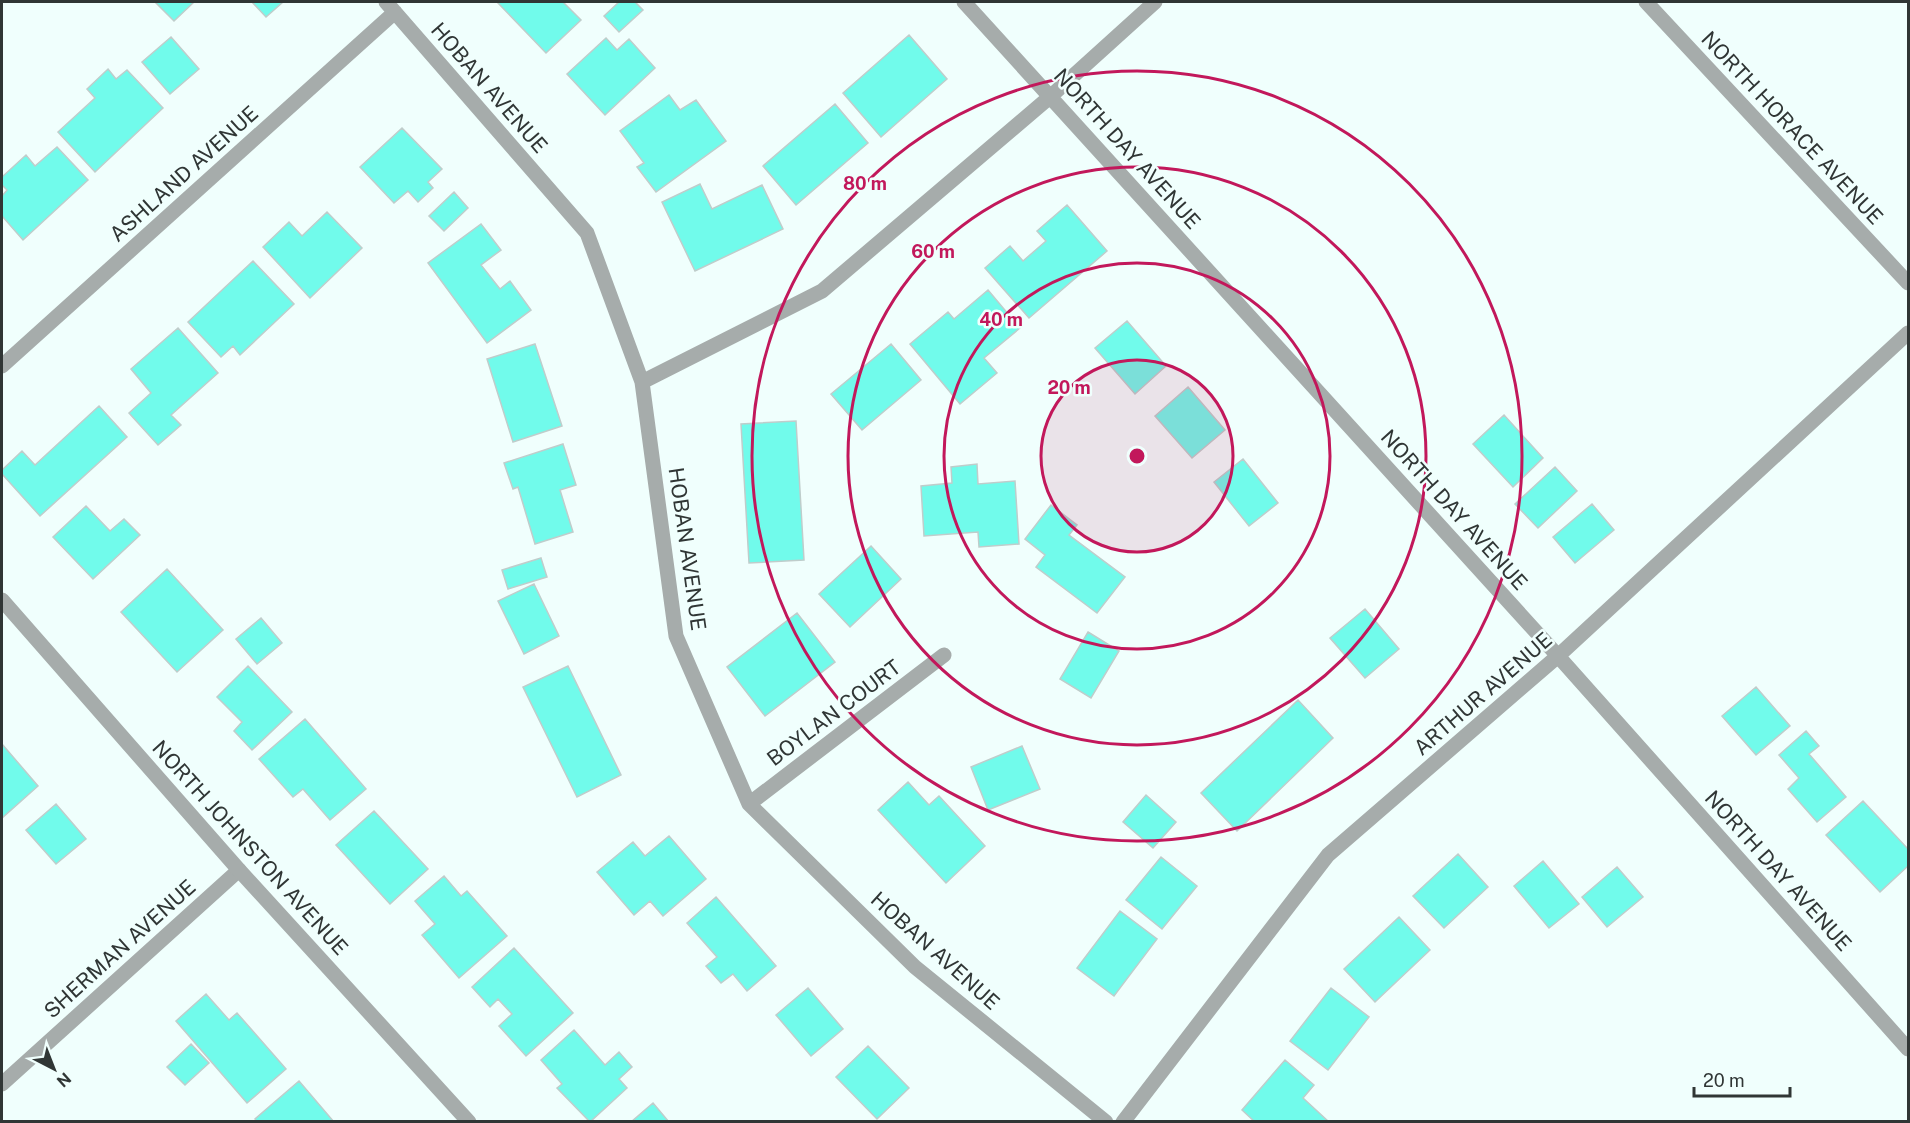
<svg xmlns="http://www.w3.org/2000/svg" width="1910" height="1123" font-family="'Public Sans',sans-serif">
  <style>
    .building { fill: #71fbeb; stroke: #bfcdcb; stroke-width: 1.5 }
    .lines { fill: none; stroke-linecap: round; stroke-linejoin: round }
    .minor { stroke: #a6acab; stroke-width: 15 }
    .tertiary { stroke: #a6acab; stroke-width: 15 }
    .ring { fill: none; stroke: #c2185b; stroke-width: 3 }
    .labels { text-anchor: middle; stroke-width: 5; stroke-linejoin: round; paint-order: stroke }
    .street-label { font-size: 21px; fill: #303635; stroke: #f0fffd }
    .centre { fill: #c2185b; stroke: #f0fffd; stroke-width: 3 }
    .ring-label { font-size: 18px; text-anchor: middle; font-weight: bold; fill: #c2185b; stroke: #f0fffd; stroke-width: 5; stroke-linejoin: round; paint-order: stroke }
  </style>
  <rect width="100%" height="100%" fill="#f0fffd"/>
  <path class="building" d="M155,2H194L174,21Z
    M252,2H283L266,17Z
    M497,2H563L581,20L546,53Z
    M619,2H635L643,10L619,32L604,16Z
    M909,35L947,79L881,137L843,93Z
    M171,37L199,69L170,94L142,62Z
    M606,38L617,50L629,39L655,68L605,115L567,74Z
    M108,69L116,79L127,70L163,108L95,172L58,132L95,98L87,89Z
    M669,95L680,110L696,100L726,141L656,192L637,167L644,163L620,131Z
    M835,104L868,143L796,205L763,166Z
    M402,128L442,169L428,182L433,188L418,202L408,191L394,203L360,167Z
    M57,147L88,180L23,240L2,216V196L7,190L2,185V177L26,155L35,166Z
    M700,184L712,209L762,185L783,229L695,271L662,202Z
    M454,192L468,208L444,231L429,216Z
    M1067,205L1107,251L1029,318L985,268L1010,246L1023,261L1046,241L1037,231Z
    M327,212L362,248L310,298L263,247L289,222L302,236Z
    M481,224L501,250L481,265L500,289L510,281L531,310L487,343L428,263Z
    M253,261L294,304L240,355L233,346L221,357L188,322Z
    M988,290L1020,328L984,358L997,373L960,404L910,344L948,312L954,319Z
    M1127,321L1166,366L1135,394L1095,348Z
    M178,328L218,373L171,415L181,425L158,445L129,413L151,393L131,369Z
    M535,344L562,426L513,442L487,359Z
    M891,344L921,380L862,430L831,394Z
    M1188,387L1225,430L1192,458L1155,416Z
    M99,406L127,437L40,516L2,474V470L22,451L35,465Z
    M1504,415L1543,458L1513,487L1473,444Z
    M796,421L804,560L749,563L741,424Z
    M563,444L576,485L560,490L573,532L535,544L518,487L513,489L504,463Z
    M1243,459L1278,503L1249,526L1214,482Z
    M977,464L978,484L1015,481L1019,544L979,547L978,532L924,536L921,486L952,483L951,467Z
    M1555,467L1577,491L1538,528L1515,504Z
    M1592,504L1614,530L1575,563L1553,537Z
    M1051,505L1077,525L1069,535L1125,577L1097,613L1036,567L1045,555L1025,539Z
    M86,506L110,531L124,519L140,535L93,579L53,537Z
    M871,546L901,579L850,627L819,594Z
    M541,558L547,577L508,589L502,570Z
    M167,569L223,630L177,672L121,612Z
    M534,584L559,636L524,654L498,601Z
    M1365,609L1399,649L1365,678L1330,638Z
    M797,613L835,662L765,716L727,667Z
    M261,618L282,643L257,664L236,639Z
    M1088,632L1119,651L1091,698L1060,679Z
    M248,666L292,712L252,750L234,731L242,722L217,697Z
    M568,666L621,775L577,797L523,687Z
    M1756,687L1790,726L1756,755L1722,716Z
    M1298,700L1333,738L1237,831L1201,793Z
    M305,719L366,789L330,820L303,789L293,797L259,759Z
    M1806,731L1819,746L1809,754L1846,797L1817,822L1788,789L1799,778L1779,755Z
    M2,744L38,786L2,818Z
    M1022,746L1040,789L988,810L971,767Z
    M908,782L929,805L939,796L985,846L946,883L878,810Z
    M1146,795L1176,822L1153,848L1123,822Z
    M1863,801L1908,849V866L1880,892L1826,835Z
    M56,804L86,839L56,864L26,830Z
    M374,811L428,869L390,904L336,845Z
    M669,836L706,879L663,916L650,901L634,915L597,872L633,842L645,856Z
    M1458,854L1488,887L1444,928L1413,896Z
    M1161,857L1197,886L1162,929L1126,900Z
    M1543,861L1579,904L1549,928L1514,886Z
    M1617,867L1643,897L1607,927L1582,897Z
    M444,876L461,896L467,891L507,936L459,978L422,935L435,924L415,901Z
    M716,897L776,966L747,991L733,974L721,983L706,966L717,957L687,923Z
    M1120,911L1157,939L1114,996L1077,968Z
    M1399,917L1430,950L1375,1002L1344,969Z
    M514,948L573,1013L526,1056L499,1026L512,1014L498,999L490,1007L472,987Z
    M808,988L843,1029L811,1056L776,1015Z
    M1331,988L1369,1017L1328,1070L1290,1041Z
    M206,994L229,1020L237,1013L286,1069L247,1103L176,1021Z
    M574,1030L605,1065L619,1052L632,1067L619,1079L627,1088L590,1122L557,1088L562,1084L541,1060Z
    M191,1044L209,1063L185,1085L167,1067Z
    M868,1046L909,1088L877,1119L836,1077Z
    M1285,1060L1314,1085L1303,1098L1329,1122H1255L1242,1110Z
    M299,1081L334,1122H257L255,1119Z
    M653,1103L669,1122H631Z"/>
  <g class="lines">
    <path class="minor" d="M386,2L587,233L642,382L676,636L749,804L915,967L1106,1122
      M964,2L1558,656L1908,1049
      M1646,2L1908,283
      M2,366L395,12
      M642,382L822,291L1051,96L1155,2
      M749,804L944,655
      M2,1084L239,870
      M1123,1122L1328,855L1558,656L1908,333"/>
    <path class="tertiary" d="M2,600L239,870L469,1122"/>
  </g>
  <circle cx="1137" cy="456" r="96" fill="#c2185b" fill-opacity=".12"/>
  <g class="ring">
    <circle cx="1137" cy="456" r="96"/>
    <circle cx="1137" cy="456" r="193"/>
    <circle cx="1137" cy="456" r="289"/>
    <circle cx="1137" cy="456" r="385"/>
  </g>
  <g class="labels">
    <g class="street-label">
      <text transform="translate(489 88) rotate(49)" y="7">HOBAN AVENUE</text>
      <text transform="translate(1792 128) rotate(47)" y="7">NORTH HORACE AVENUE</text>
      <text transform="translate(1127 149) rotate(48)" y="7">NORTH DAY AVENUE</text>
      <text transform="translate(184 174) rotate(-42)" y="7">ASHLAND AVENUE</text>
      <text transform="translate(1454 510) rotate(48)" y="7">NORTH DAY AVENUE</text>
      <text transform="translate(687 549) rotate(82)" y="7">HOBAN AVENUE</text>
      <text transform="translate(1483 694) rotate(-41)" y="7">ARTHUR AVENUE</text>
      <text transform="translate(834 713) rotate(-37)" y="7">BOYLAN COURT</text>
      <text transform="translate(250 848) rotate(48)" y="7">NORTH JOHNSTON AVENUE</text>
      <text transform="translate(1778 871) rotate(48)" y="7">NORTH DAY AVENUE</text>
      <text transform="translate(120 949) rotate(-42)" y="7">SHERMAN AVENUE</text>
      <text transform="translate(935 951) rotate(42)" y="7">HOBAN AVENUE</text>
    </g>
  </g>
  <circle cx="1137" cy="456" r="9" class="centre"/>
  <g class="ring-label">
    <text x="865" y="190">80 m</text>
    <text x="933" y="258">60 m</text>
    <text x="1001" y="326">40 m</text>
    <text x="1069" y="394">20 m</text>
  </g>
  <rect width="1910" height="1123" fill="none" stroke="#303635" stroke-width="6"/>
  <g transform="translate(54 1069) rotate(138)" stroke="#f0fffd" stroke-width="4.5" paint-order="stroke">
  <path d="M0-4.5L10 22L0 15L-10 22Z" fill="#303635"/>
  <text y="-9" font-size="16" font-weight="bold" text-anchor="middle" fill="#303635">N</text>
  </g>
  <path d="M1694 1087v9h96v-9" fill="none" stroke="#303635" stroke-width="3"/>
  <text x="1703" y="1087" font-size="18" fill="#303635" stroke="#f0fffd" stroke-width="4.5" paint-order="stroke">20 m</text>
</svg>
